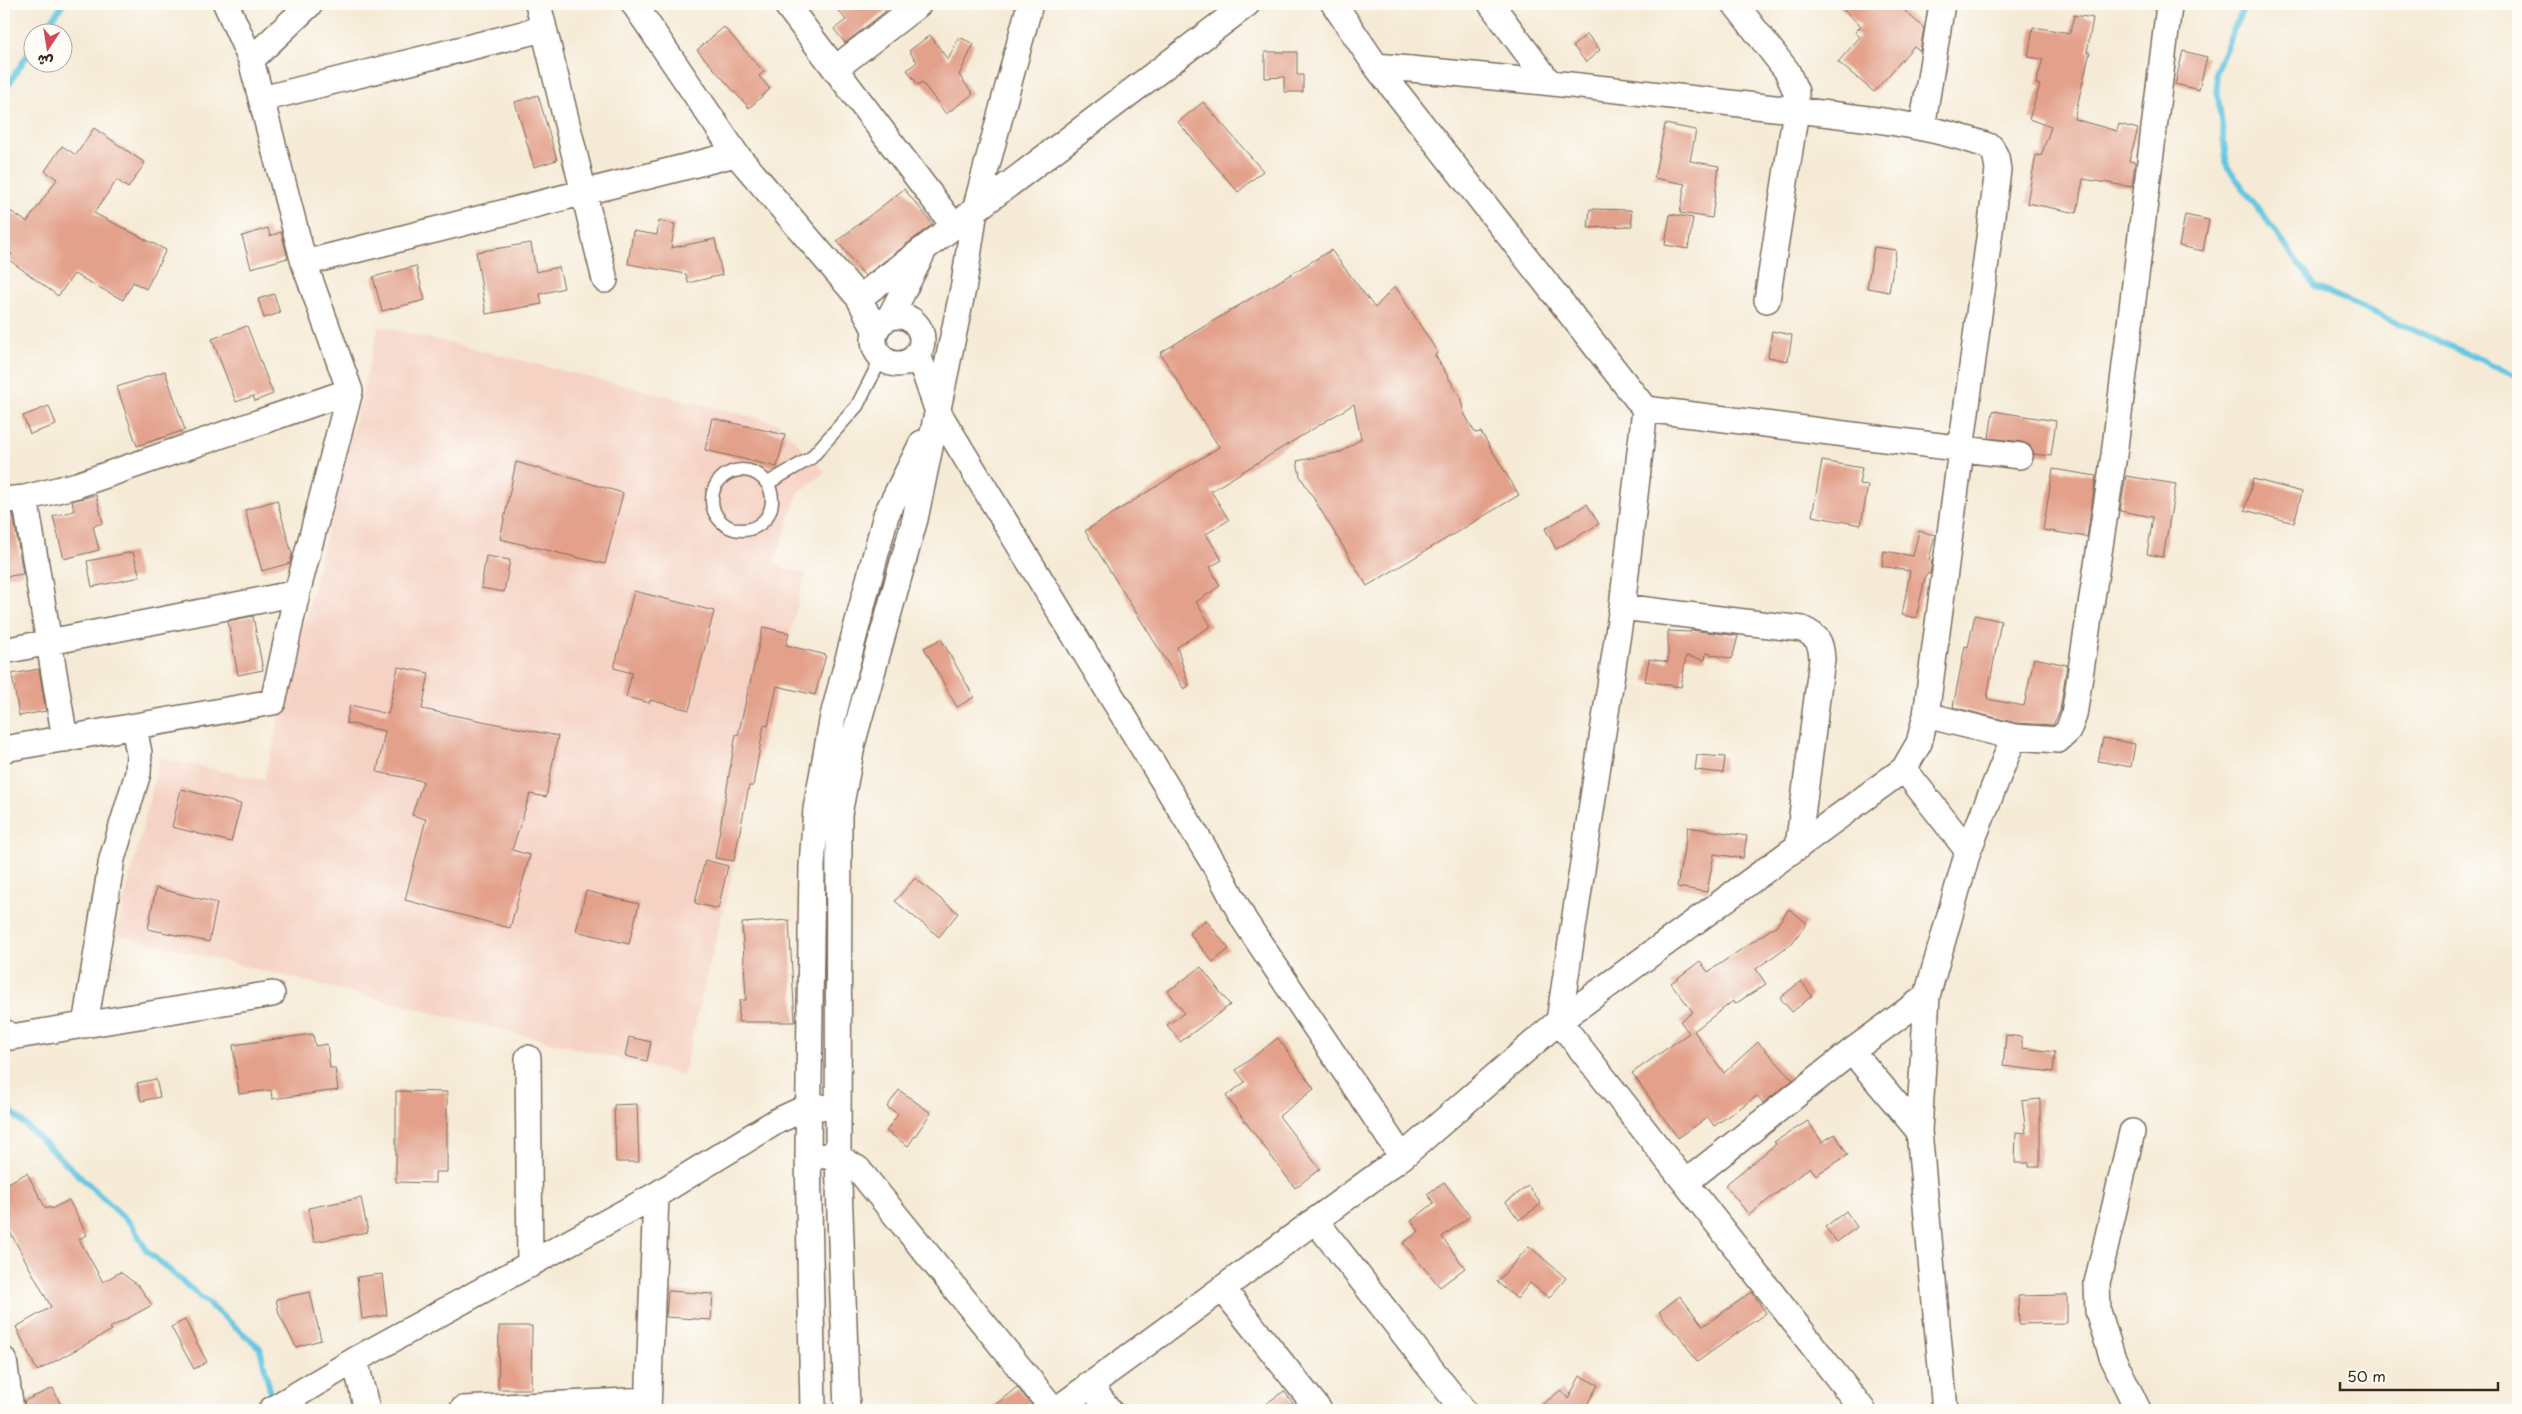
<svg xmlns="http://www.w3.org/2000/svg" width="2522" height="1414" font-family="'Playpen Sans','Playpen Sans Arabic',sans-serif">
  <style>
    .built { fill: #f5d2c3 }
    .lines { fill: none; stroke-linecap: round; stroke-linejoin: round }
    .stream { stroke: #63c6e1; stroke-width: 6 }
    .building { fill: #e3a18b }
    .lane-casing { stroke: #7c6d5e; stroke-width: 15 }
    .street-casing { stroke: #7c6d5e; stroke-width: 28 }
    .lane { stroke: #fff; stroke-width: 12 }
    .street { stroke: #fff; stroke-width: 25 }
  </style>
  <rect width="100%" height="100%" fill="#fdfcf7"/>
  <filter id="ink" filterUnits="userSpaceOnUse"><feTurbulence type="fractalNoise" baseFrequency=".02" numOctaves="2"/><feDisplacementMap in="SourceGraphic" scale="10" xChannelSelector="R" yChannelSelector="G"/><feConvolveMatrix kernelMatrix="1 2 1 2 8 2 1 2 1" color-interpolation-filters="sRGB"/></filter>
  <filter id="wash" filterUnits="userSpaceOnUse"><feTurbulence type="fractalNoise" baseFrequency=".0096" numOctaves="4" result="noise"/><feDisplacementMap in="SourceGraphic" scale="20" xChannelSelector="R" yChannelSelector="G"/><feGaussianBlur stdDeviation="1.12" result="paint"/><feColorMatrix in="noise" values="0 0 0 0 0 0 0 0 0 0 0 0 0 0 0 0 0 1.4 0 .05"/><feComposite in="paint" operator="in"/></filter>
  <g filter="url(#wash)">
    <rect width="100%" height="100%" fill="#f5ead5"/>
    <path class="built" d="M379,326L778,423L825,472L799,492L774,564L805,574L683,1075L116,934L160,758L264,780Z"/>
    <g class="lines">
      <path class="stream" d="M2245,4L2215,73L2227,166L2316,287L2518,376
        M43,32L63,4
        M4,91L32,48
        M4,1105L132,1225L147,1251L260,1348L273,1403"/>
    </g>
    <g id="blocks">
      <path class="building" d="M833,4H881L886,11L845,43L834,29L846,20Z
        M1837,4H1897L1924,28L1920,51L1914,46L1874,92L1838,62L1860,37L1855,32L1861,26Z
        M2074,15L2093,18L2087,52H2090L2074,119L2117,131L2119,124L2138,129L2129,161L2135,162L2132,187L2083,179L2077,213L2027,203L2036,155L2041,156L2051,127L2029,119L2040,85L2036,84L2043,59L2028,57L2033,27L2070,33Z
        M724,27L764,72L759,76L770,89L749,108L697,50Z
        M1587,34L1600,50L1586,62L1573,46Z
        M930,35L948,60L959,37L974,44L959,75L973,94L946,114L922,82L918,85L907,70L917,62L909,51Z
        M2183,51L2207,57L2199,90L2175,84Z
        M1265,52H1297V75H1303V92H1284V77L1265,78Z
        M538,95L557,160L534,167L515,102Z
        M1203,102L1263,171L1238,192L1178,122Z
        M1665,124L1696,130L1690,161L1719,166L1712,218L1680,213L1685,184L1654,178Z
        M94,128L145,163L128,188L117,180L94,213L166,250L146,289L133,282L123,300L74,274L58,296L8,259L12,254L4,249V207L27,222L57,179L45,171L62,146L76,155Z
        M904,189L933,224L865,276L837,241Z
        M1590,209L1631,210L1632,226L1588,228Z
        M1670,214L1693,218L1688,249L1665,245Z
        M2185,215L2209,220L2203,251L2179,246Z
        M659,221L675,224L671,248L715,239L722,275L688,283L686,274L628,264L633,231L657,235Z
        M268,228L270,236L281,232L288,258L251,268L242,236Z
        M531,243L536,272L559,267L564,288L540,294L542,304L486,314L476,252Z
        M1874,247L1896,250L1889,292L1867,288Z
        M1331,250L1375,308L1395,286L1438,353L1435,355L1460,397L1464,413L1475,433L1481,432L1519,495L1367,586L1300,476L1297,461L1341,452L1361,439L1354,404L1211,491L1229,520L1206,534L1222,560L1210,567L1220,586L1196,602L1211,626L1177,647L1189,686L1184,689L1085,531L1219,447L1160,353Z
        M416,266L425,300L382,311L373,277Z
        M274,294L280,313L264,318L258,299Z
        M247,326L273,394L255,401L253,396L236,402L212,339Z
        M1772,331L1792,335L1788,361L1768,357Z
        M165,371L185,430L137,446L117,387Z
        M49,406L56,425L30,434L23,416Z
        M1993,411L2056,421L2051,456L2034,454L2029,445L2022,442L1989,438Z
        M712,418L785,435L777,467L705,450Z
        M1822,461L1862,468L1859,484L1868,485L1861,525L1812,516Z
        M516,462L623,493L605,564L500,539Z
        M2053,469L2096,476L2087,537L2043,530Z
        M2126,476L2176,484L2163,557L2147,554L2153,517L2120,511Z
        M2253,479L2302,492L2294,523L2245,510Z
        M96,495L103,523L93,526L99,550L64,559L53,516L74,511L72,501Z
        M277,500L292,554L290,563L262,571L245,510Z
        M1587,504L1599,524L1556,549L1545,529Z
        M4,514H13L23,574L4,577Z
        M1919,531L1935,535L1929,559L1932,560L1930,574H1926L1916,618L1902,615L1910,571L1882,566L1884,551L1913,556Z
        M133,552L140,577L92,587L87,561Z
        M486,556L510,560L504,592L481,588Z
        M634,591L714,611L689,710L650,700V703L626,697L632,673L614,668Z
        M1975,615L2001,621L1987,699L2024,706L2034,658L2067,665L2060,711L2053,725L2016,723L1953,707L1965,646L1968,647Z
        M253,616L263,670L238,675L228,621Z
        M763,627L789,633L786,645L826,655L815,695L777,686L768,726L764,725L753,786H749L734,861L715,858L736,734L738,735Z
        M1691,630L1738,636L1732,659L1706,653L1705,660L1686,656L1681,687L1645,681L1649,659L1668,662V631L1691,632Z
        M941,639L974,697L957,707L924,648Z
        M398,667L429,673L422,709L558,736L546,797L530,794L512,850L530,855L510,928L405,900L426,819L412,815L423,781L377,772L385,731L346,723L350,705L388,714Z
        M39,669L46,711L19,716L12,674Z
        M2103,738L2135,744L2131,767L2098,761Z
        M1697,755L1725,757L1723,773L1695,770Z
        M181,789L241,804L231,842L172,827Z
        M1688,827L1747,836L1743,858L1714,854L1707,892L1677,887Z
        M705,860L728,866L718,909L695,903Z
        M915,878L958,913L939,937L895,901Z
        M156,888L217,903L209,942L148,929Z
        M586,891L639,904L629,944L576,931Z
        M1789,909L1807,923L1792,943L1756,969L1766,984L1735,1004L1733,1001L1694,1031L1724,1073L1758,1042L1793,1080L1763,1103L1757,1096L1714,1126L1708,1117L1678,1138L1632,1073L1689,1033L1680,1021L1693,1012L1671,983L1700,961L1708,972L1777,925Z
        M789,920L795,1022H738L740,1000H746L742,923Z
        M1206,920L1229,949L1213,962L1189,933Z
        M1201,967L1230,1005L1180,1042L1167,1025L1184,1013L1168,991Z
        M1801,981L1812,996L1792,1012L1780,998Z
        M313,1034L315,1046L327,1044L330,1068H335L338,1090L272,1099L271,1090L239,1094L233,1045Z
        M2006,1035L2022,1037V1048L2055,1052L2053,1072L2003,1066Z
        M629,1037L651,1042L647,1061L625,1056Z
        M1278,1038L1314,1089L1279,1116L1320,1169L1295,1188L1226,1096L1245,1082L1236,1070Z
        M156,1079L160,1097L141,1101L137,1083Z
        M899,1090L931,1113L908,1146L886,1131L898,1114L887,1107Z
        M396,1091L447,1092V1172H435V1183L396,1182Z
        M2040,1099V1167H2029V1163H2015L2016,1132L2026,1133L2022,1101Z
        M637,1104L639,1162H616L614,1105Z
        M1808,1121L1822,1142L1835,1134L1848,1155L1816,1175L1810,1167L1749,1215L1725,1185L1776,1144L1774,1142Z
        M27,1173L46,1209L50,1207L51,1209L69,1200L87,1235L79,1239L103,1282L120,1272L139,1286L152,1305L110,1328L112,1330L37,1371L16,1327L51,1307L4,1221V1185Z
        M1444,1182L1470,1216L1442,1237L1465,1268L1440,1287L1403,1243L1419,1231L1411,1221L1434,1203L1427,1194Z
        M1528,1186L1541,1204L1519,1220L1506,1202Z
        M361,1198L368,1232L314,1242L308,1208Z
        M1846,1211L1857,1227L1837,1242L1825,1227Z
        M1529,1246L1566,1278L1549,1298L1530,1283L1517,1299L1497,1282Z
        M382,1274L387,1315L362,1319L357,1277Z
        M668,1291L713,1294L711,1320L666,1317Z
        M310,1292L321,1340L296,1347L279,1314L276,1299Z
        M1752,1292L1766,1313L1697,1362L1677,1332L1675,1333L1659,1312L1680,1296L1703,1326Z
        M2067,1295V1323L2019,1324L2018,1296Z
        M185,1320L207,1362L194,1369L171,1327Z
        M499,1326H532L531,1389H498Z
        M1580,1376L1598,1385L1584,1410H1535L1561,1390L1568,1399Z
        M1017,1387L1036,1410H989Z
        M53,1388L63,1410H25L24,1401Z
        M1284,1391L1298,1410H1257Z"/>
    </g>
  </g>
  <g filter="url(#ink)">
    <use href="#blocks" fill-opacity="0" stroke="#7c6d5e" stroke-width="1"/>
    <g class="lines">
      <defs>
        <path id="lane" d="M712 500a30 30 0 1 1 60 0a30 30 0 1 1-60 0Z
          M768,483L811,458L857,406L881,359"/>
        <path id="street" d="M538,4L605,280
          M634,4L736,154L859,298L875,330
          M786,4L954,226
          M1491,4L1548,81
          M1735,4L1787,71L1796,92V110L1767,300
          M251,60L310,4
          M1376,66C1503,77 1629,91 1756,106C1830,114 1922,121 1991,147L1996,157L1998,170L1926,715L1919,743L1904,769L1559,1021L1863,1410
          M836,68L919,4
          M262,99L543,29
          M1922,128L1942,4
          M304,263L736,154
          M859,298L1247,4
          M874 340a24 24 0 1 1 48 0a24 24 0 1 1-48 0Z
          M890,317L922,254
          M918,354L938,412L1220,874L1244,920L1402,1157
          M1645,409L2020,456
          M25,498L65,739
          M4,500L25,498L77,485L350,391L304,263L251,60L226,4
          M1622,607L1802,629C1818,636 1821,642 1822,659L1798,847
          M4,651L297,593
          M1926,715L2014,737L1968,851L1927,996L1919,1131L1945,1410
          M2014,737L2058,740L2068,731L2074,715L2114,455L2169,6L2166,4
          M4,749L273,702L297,593L350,391
          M1904,769L1968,851
          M85,1025L112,859L138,773L139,753L134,727
          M4,1032L11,1037L272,994
          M1852,1051L1919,1131
          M528,1058L530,1265
          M2132,1132L2097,1283L2098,1311L2112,1356L2138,1410
          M825,1156L838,1157L858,1169L1054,1410
          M1686,1182L1852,1051L1927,996
          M1315,1220L1463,1410
          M1222,1288L1319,1410
          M4,1360L11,1410
          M355,1360L367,1410
          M1089,1384L1109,1410
          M463,1409L648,1400
          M271,1410L355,1360L656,1195L777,1121L801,1110L822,1107
          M648,1410L656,1195
          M813,1410L808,1154L812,866L816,809L833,716L886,515L922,443
          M847,1410L838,1157L839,814L853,741L915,519L964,284L975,210L1030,4
          M1056,1410L1402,1157L1559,1021L1622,607L1645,409L1376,66L1334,4"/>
      </defs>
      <use href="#lane" class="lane-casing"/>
      <use href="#street" class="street-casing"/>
      <use href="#lane" class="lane"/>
      <use href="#street" class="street"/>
    </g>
  </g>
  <rect width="2522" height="1414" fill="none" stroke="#fdfcf7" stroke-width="20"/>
  <g transform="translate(48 48) rotate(192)"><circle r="24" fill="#fdfcf7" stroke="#afa8a0"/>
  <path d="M0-4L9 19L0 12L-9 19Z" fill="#d1495b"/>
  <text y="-8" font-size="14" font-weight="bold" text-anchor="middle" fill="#3b2a1e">ش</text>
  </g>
  <path d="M2340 1382v8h158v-8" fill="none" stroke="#3b2a1e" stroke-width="2.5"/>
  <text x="2347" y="1382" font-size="15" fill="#3b2a1e" stroke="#fdfcf7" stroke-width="4" paint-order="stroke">50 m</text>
</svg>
